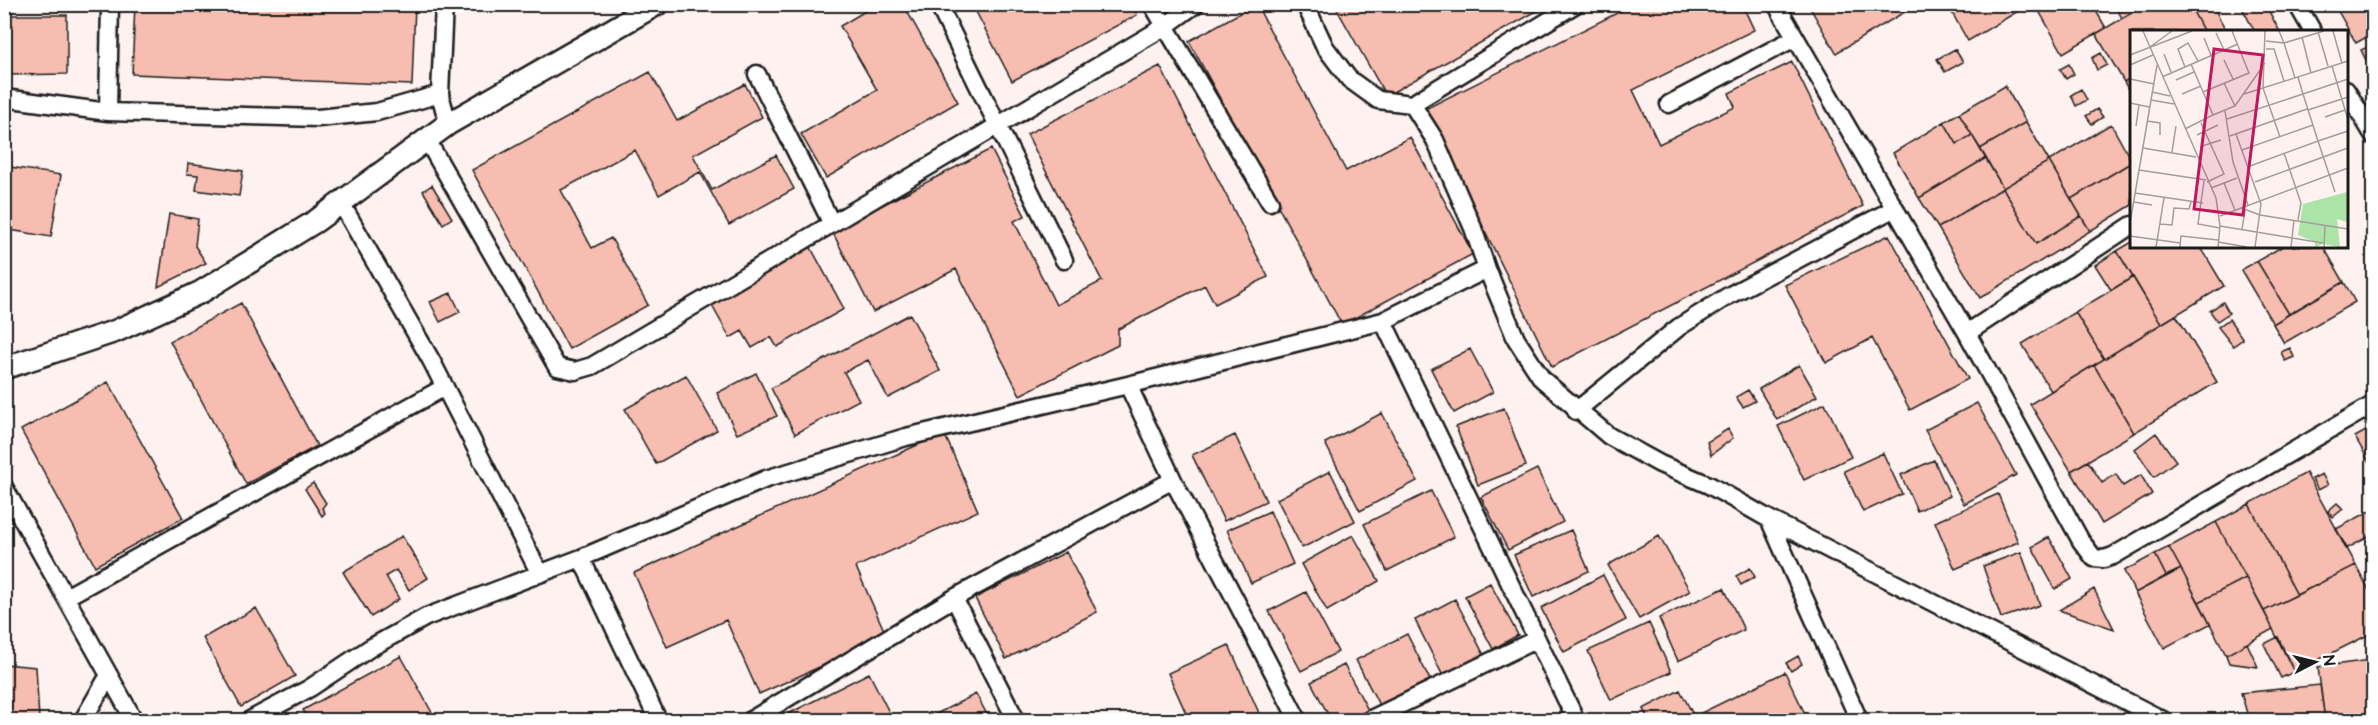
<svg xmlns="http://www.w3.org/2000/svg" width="2378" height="725" font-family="'Architects Daughter',sans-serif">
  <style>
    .building { fill: #f7bdb0; stroke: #1c1c1c; stroke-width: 1.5 }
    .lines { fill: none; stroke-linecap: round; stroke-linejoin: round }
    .minor-casing { stroke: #1c1c1c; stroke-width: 21 }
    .tertiary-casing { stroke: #1c1c1c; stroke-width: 26 }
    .minor { stroke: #fff; stroke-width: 16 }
    .tertiary { stroke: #fff; stroke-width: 21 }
    .inset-road { fill: none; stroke: #a39c9b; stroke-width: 1.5 }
    .view { fill: #c2185b; fill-opacity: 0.15; stroke: #c2185b; stroke-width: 3 }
    .inset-edge { fill: none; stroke: #1c1c1c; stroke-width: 3 }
  </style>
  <rect width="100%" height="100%" fill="#fdf2ef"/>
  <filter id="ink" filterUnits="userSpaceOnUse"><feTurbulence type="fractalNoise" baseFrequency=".0167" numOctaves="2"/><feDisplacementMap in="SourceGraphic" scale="12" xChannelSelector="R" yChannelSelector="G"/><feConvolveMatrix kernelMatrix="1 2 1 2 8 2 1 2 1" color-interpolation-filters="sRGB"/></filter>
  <g filter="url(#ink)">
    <path class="building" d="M4,4H52V6L4,8Z
      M135,4H415L412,85L132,74Z
      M877,4H903L958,102L826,178L801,134L877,90L840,26Z
      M972,4H1132L1137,15L1012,81Z
      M1256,4L1346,171L1410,137L1473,254L1342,325L1189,41Z
      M1334,4H1549L1386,96Z
      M1635,4H1742L1754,30L1633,90L1659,144L1735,107L1729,93L1792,62L1863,206L1552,367L1425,109Z
      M1808,4H1918L1836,53Z
      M1947,4H2030L1968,41Z
      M2035,4H2092L2106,28L2063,53Z
      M2114,4H2146L2122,18Z
      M2146,4H2189L2204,32H2132V77L2124,82L2096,34Z
      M2189,4H2224L2215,10L2227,32H2204Z
      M2240,4H2265L2280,32H2255Z
      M2334,4H2374V33L2356,43Z
      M4,15H67V74L4,75Z
      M2374,44V59L2367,62L2361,50Z
      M1955,49L1963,62L1945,72L1937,59Z
      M2101,53L2107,65L2097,70L2092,58Z
      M2069,64L2074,74L2066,79L2060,69Z
      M1160,66L1268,277L1215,304L1205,285L1118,329V345L1020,395L956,269L873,312L832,231L991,149L1025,216L1014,221L1056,305L1102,281L1027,134Z
      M650,72L677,121L745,84L762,117L693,155L712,190L776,155L794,189L729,225L700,172L659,195L635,150L561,190L592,248L611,238L648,305L569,349L472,170Z
      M2132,77V96L2124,82Z
      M2005,86L2026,122L1980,149L1959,113Z
      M2081,89L2087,100L2076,106L2071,95Z
      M2097,109L2103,117L2092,124L2086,116Z
      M1959,113L1972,135L1957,144L1944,122Z
      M1944,122L1957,144L1972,135L1986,158L1919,198L1893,153Z
      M2026,122L2049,161L2003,188L1980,149Z
      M2111,124L2132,162L2071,199L2049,161Z
      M1986,158L2003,188L1938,228L1919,198Z
      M2049,161L2081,216L2036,244L2003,188Z
      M2132,162V205L2090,231L2071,199Z
      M188,163L243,171L239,196L196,190L198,175L187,174Z
      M4,166L61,175L51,237L4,229Z
      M432,185L452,218L443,224L423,191Z
      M2003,188L2036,244L2081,216L2090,231L1980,298L1938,228Z
      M169,214L198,219L195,246L206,263L158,287Z
      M1889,235L1968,379L1910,410L1872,338L1826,363L1785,285Z
      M2132,242V246H2200L2224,286L2161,324L2117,251Z
      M810,246L844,309L777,347L771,337L752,348L742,331L730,338L710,302Z
      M2283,246H2323L2344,282L2289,314L2257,261Z
      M2117,251L2133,277L2111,290L2095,265Z
      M2257,261L2289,314L2273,324L2241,270Z
      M2133,277L2161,324L2104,359L2075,312Z
      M2344,282L2355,302L2284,343L2273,324Z
      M451,293L460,312L440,322L430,302Z
      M2223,302L2229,313L2217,321L2210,311Z
      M241,303L317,446L246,484L170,341Z
      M2075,312L2104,359L2051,391L2022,344Z
      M910,314L940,371L888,398L868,360L844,372L859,400L795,434L771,388Z
      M2176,315L2217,382L2134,433L2094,365Z
      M2229,319L2243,339L2233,346L2218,327Z
      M2290,348L2294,357L2285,361L2281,352Z
      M1470,349L1493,392L1454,413L1431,369Z
      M1799,365L1817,396L1777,420L1759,389Z
      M2094,365L2134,433L2071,471L2030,404Z
      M756,373L777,416L737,434L717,393Z
      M686,375L717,430L656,464L625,409Z
      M108,382L183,518L95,566L21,430Z
      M1748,390L1755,401L1743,407L1736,397Z
      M1825,403L1851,457L1804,480L1778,426Z
      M1977,403L2016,475L1964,504L1925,430Z
      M1504,408L1526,466L1478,485L1456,427Z
      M1382,413L1417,481L1360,511L1325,443Z
      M2373,427H2374V470L2355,437Z
      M1728,429L1733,438L1711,455L1707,442Z
      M944,433L978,511L856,567L887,637L759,694L726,620L667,647L634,573Z
      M2156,433L2176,461L2154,477L2135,449Z
      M1235,435L1266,501L1224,521L1192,455Z
      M1883,453L1902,494L1863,512L1844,471Z
      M1934,460L1950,496L1917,511L1901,475Z
      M2088,461L2102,483L2116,474L2123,486L2141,475L2152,494L2102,524L2071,471Z
      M1537,469L1563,522L1508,550L1481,497Z
      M1330,471L1355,521L1302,548L1277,499Z
      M2306,473L2356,565L2297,595L2249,504Z
      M2322,474L2328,485L2318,490L2312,479Z
      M313,483L326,503L322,508L325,513L322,516L305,489Z
      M1431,491L1454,537L1387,571L1364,524Z
      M1998,494L2018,542L1955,569L1935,522Z
      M2337,503L2343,509L2333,517L2328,511Z
      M2249,504L2297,595L2264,611L2216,522Z
      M2374,509V534L2346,549L2336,529Z
      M1270,511L1293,564L1251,583L1227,530Z
      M2216,522L2246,578L2199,602L2169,547Z
      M1571,530L1589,571L1533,597L1514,555Z
      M1353,535L1379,581L1327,611L1301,564Z
      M402,536L428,578L409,590L396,570L386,576L399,599L371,617L343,572Z
      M1659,536L1690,591L1639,619L1608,565Z
      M2049,537L2072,579L2055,589L2032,547Z
      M2169,547L2181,569L2166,576L2155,554Z
      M1066,552L1097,612L1006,659L975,598Z
      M2021,552L2040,605L2001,618L1983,566Z
      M2155,554L2166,576L2135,593L2124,571Z
      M2356,565L2374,600V632L2294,672L2264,611Z
      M1750,568L1755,577L1741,585L1736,576Z
      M2181,569L2210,624L2164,648L2135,593Z
      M1603,575L1626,620L1564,652L1541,608Z
      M2246,578L2273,629L2226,655L2199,602Z
      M1490,583L1518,635L1493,649L1465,596Z
      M1724,588L1744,630L1678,661L1659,618Z
      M2094,589L2114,629L2059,610Z
      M1306,592L1338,652L1301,671L1269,611Z
      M1455,599L1486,659L1445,680L1415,620Z
      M256,608L295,676L241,707L203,638Z
      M1649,623L1671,672L1611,700L1588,651Z
      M1407,634L1430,680L1379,705L1356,660Z
      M2278,637L2294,672L2281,678L2264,644Z
      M2247,643L2258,667L2229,663L2226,655Z
      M1229,645L1259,713L1242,720H1189L1168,673Z
      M401,656L436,720H309L303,710Z
      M1798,656L1802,664L1791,671L1786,663Z
      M2371,660L2374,683V720H2325L2318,667Z
      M4,664L36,667L39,720H4Z
      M1344,665L1369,712L1353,720H1331L1311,682Z
      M1785,672L1808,720H1703L1699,714Z
      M869,673L893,720H776Z
      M2320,685L2325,720H2249L2241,693Z
      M1680,690L1696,720H1649L1643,709Z
      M976,694L990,720H924Z"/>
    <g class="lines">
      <defs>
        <path id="minor" d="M444,4L440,94L448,124
          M938,4L1064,260
          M1152,4L1270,202
          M1305,4L1325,47L1349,79L1378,100L1412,104L1576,4
          M1776,4L1967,333L2081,541L2094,558L2104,559L2113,556L2374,404
          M2297,4L2313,32
          M757,74L832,224
          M2346,90L2374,136
          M4,98L108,112L318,118L377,112L440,94
          M1412,104L1435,140L1473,228L1487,269L1516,339L1542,379L1609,436L1660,464L1709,485L1769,519L2163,720
          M1669,104L1795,38
          M108,112L110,4
          M427,140L557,367L575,371L592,366L1164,27L1196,4
          M341,203L431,360L539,572
          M1383,321L1576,720
          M1967,333L2132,225
          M1128,385L1173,480L1298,720
          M1576,411L1679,327L1728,296L1895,208
          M4,487L134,720
          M1769,519L1859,720
          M581,558L658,720
          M66,597L445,387
          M954,598L1016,720
          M83,720L109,675
          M250,720L310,688L370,648L426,617L581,558L766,479L906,437L1128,385L1383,321L1487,269
          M751,720L954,598L1173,480
          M1369,720L1537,639"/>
        <path id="tertiary" d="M4,368L116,331L201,292L316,221L448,124L657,4"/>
      </defs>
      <use href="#minor" class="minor-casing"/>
      <use href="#tertiary" class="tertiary-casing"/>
      <use href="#minor" class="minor"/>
      <use href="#tertiary" class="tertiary"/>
    </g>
  </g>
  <g transform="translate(2130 30)">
    <rect width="218" height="218" fill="#fdf2ef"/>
    <path d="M217,162V192L207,189L210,217L193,214L185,217V212L168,205L173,174Z" fill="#ace3a7"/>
    <path class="inset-road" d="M13,1L86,168L90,196L88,217M135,1L133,58L150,107M149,1L154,13L194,1M203,1L212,33M188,2L198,36M86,3L94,20M172,7L181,43M74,8L81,25M136,11L154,13L165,48M20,17L42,1M136,19H144L154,51M34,24L41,42M0,25L62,1M94,30L103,49M0,35L23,25M202,36L218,90M55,37L48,19L58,13L68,31M32,47L108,14M168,47L173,64L218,49M0,49L24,54M46,50L64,42M94,53L105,76M22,62L40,66M73,62L119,43L102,1M52,64L71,56M114,64L218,31M21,70L44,74M0,73L19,77M178,80L218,67M95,81L103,132L118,175M83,85L105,76L135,33M195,87L215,80M97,89L173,64L188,111L218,101M17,91L30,93V105M71,93L94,144L77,152M6,96L9,75M55,99L83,85L61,34M106,104L131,174L125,217M67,105L88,95M100,106L177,79M72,116L91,110M13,118L66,127M112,120L183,95M42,122L46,96M154,123L171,173L168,190M120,136L188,111L205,162M9,140L76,150M74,151L68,194L90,198M125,152L218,118M94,153L105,180M81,158L107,148M5,163L73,173M4,172L22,175M111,178L130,185L218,199M90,186L218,138M0,193L27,35M30,194L42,195L44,178L59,179L61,172M90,196L193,213M112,199L115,181M0,206L50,213M88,212L117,217M26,217L34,168M50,217L51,206L88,210M161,217L164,190M194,217L195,195"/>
    <path class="view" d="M84,19L133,25L113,185L64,179Z"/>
    <rect width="218" height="218" class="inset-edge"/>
  </g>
  <rect width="2378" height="725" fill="none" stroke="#fff" stroke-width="24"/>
  <rect x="12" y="12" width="2354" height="701" fill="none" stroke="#1c1c1c" stroke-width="2" filter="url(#ink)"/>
  <g transform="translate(2315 662) rotate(83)" stroke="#ffffff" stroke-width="4.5" paint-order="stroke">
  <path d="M0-4.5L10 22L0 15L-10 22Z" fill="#1c1c1c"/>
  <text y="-9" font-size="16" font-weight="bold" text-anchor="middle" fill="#1c1c1c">N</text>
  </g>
</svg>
